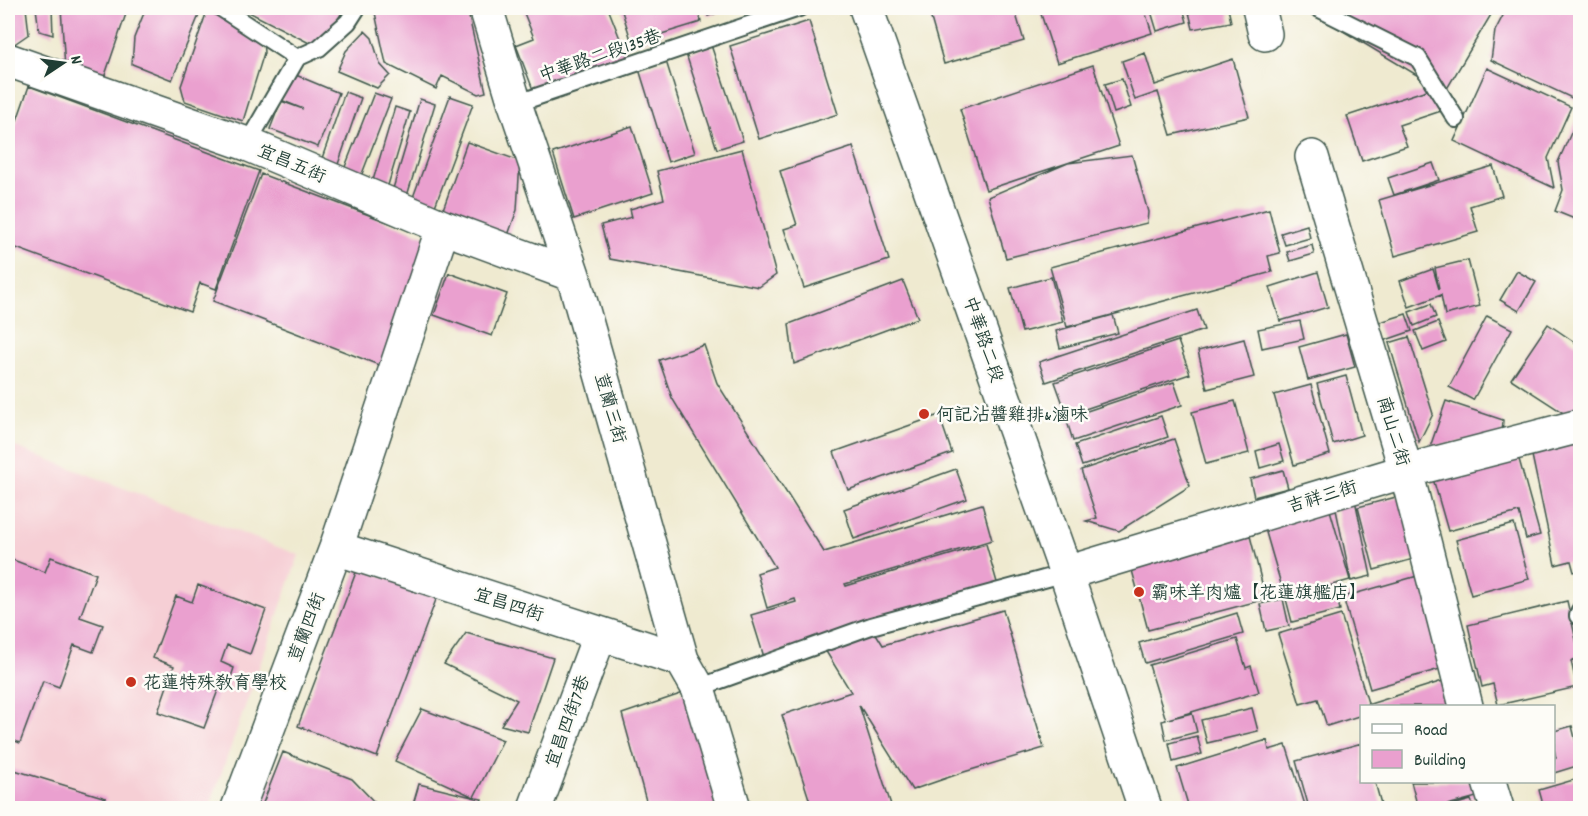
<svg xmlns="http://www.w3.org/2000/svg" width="1588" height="816" font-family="Dekko,'LXGW WenKai TC',sans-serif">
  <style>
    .built { fill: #f6cfd5 }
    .building { fill: #eaa0cf }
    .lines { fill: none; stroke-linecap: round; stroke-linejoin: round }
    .service-casing { stroke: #3e574b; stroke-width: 20 }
    .minor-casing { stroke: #3e574b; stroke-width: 36 }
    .primary-casing { stroke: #3e574b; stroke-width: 36 }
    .service { stroke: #fff; stroke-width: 16 }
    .minor { stroke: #fff; stroke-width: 33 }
    .primary { stroke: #fff; stroke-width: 33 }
    .poi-dot { fill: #c8321e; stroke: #fdfcf7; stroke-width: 2 }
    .labels { text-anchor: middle; stroke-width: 5; stroke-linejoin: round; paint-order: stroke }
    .street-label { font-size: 18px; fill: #1f3d34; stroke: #fdfcf7 }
    .poi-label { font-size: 18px; fill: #1f3d34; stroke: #fdfcf7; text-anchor: start }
  </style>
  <rect width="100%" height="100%" fill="#fdfcf7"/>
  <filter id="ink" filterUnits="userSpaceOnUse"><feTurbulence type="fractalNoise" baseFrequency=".0167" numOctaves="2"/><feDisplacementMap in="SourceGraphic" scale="12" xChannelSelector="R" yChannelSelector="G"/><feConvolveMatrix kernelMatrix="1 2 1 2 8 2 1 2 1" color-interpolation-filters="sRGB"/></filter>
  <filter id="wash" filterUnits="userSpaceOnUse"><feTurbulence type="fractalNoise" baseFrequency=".008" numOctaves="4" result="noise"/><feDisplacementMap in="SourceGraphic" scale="24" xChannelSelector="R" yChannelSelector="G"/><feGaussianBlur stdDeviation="1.35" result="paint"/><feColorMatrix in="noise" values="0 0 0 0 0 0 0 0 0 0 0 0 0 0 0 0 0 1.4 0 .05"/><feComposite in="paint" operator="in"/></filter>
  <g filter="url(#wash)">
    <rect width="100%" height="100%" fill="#efead0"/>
    <path class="built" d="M8,444L299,555L209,808H8Z"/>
    <g id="blocks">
      <path class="building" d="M8,8H26L29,34L13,45L8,43Z
        M36,8H52L53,35L39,31Z
        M61,8H128L103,81L65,68Z
        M146,8H202L172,80L132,64L134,38Z
        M208,8L262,26L264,53L243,121L185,101L181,86Z
        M241,8H345L319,48Z
        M374,8H467L486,92L478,94L442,76L436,89L386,64Z
        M522,8H608L628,59L535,95L516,45L534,38Z
        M621,8H698L701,22L632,43Z
        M705,8H731L708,16Z
        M928,8H1024L1015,11L1024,41L944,64Z
        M1039,8H1144L1152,33L1057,63Z
        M1150,8H1183L1187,22L1157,31Z
        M1188,8H1228L1231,22L1193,29Z
        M1308,8H1495L1445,92L1308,10Z
        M1507,8H1580V90L1576,100L1491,60L1495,31Z
        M809,21L838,114L759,139L730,46Z
        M365,31L372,38L380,64L390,75L377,88L337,71L346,51Z
        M711,45L743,141L717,149L686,54Z
        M1145,53L1155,85L1233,59L1249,117L1171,135L1158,92L1135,100L1122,61Z
        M666,61L695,153L668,162L639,69Z
        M1093,65L1119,146L986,190L960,109Z
        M1487,68L1571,107L1548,158L1554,188L1454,141Z
        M291,73L339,93L318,147L270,129L281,101L303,109L281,100Z
        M1122,79L1131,107L1114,113L1105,84Z
        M29,86L259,171L216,289L200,283L190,312L8,245V146Z
        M1430,89L1444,110L1399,125L1407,146L1362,161L1347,116Z
        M345,92L361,98L336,170L320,164Z
        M374,93L391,99L360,179L343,172Z
        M450,96L473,104L434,209L412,200Z
        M420,99L435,104L407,196L392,192Z
        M395,107L410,112L386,192L371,187Z
        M1580,113V211L1577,220L1555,211L1563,190L1558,162Z
        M632,126L653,193L574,219L553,153Z
        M467,142L520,161L517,210L507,238L441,215Z
        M853,147L889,260L804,288L784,229L797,225L780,171Z
        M742,149L776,275L759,287L610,259L601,225L632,217L630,209L664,199L657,171Z
        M1132,155L1148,212L1147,223L1006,258L988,197L1068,163Z
        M1433,163L1439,180L1394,195L1388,178Z
        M1493,166L1502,196L1470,206L1478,232L1395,256L1379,200Z
        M261,174L432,239L384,367L213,301Z
        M1269,209L1280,253L1268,256L1272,272L1067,327L1050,267Z
        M1307,225L1310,238L1285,245L1281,233Z
        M1312,245L1314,254L1290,261L1287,252Z
        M1468,260L1480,306L1445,315L1441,295L1409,307L1400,281L1433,269L1439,289L1435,268Z
        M1517,271L1536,282L1519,311L1500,300Z
        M1318,272L1328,307L1280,321L1270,287Z
        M449,273L507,294L492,336L434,315Z
        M1051,277L1063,322L1022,332L1010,288Z
        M903,281L918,318L794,364L789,324Z
        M1431,304L1436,317L1414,326L1409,312Z
        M1197,310L1204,330L1046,382L1039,362Z
        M1406,314L1412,331L1383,341L1377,323Z
        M1113,315L1118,333L1060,348L1056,331Z
        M1487,316L1512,329L1473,400L1449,387Z
        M1300,321L1304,339L1262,348L1258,329Z
        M1438,322L1446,342L1423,351L1415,331Z
        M1548,324L1580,346V400L1571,418L1511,379Z
        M1346,334L1355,367L1308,380L1299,347Z
        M1409,337L1433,414L1419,442L1389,343Z
        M1244,339L1254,377L1207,389L1198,351Z
        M1178,341L1190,374L1067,415L1055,382Z
        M704,345L717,383L824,552L982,504L992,540L845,584L846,586L986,544L998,586L870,624L883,645L1003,610L1044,748L964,772L912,790L859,705L892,808H812L782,715L851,692L819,640L764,657L751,615L796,602L795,599L767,608L757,573L775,567L672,398L659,360Z
        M1346,376L1362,435L1333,444L1317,384Z
        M1174,382L1182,405L1073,441L1066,418Z
        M1311,385L1330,454L1294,465L1274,395Z
        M1235,401L1249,453L1206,464L1192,412Z
        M1446,401L1503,420L1502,435L1430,447Z
        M939,415L952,453L848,490L834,452Z
        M1161,416L1168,437L1082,466L1075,445Z
        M1580,430V571L1574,572L1571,561L1555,565L1529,441Z
        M1174,439L1190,486L1119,531L1086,521L1097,518L1081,470Z
        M1279,444L1284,461L1260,468L1256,451Z
        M1517,452L1540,535L1526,539L1519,512L1448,531L1432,475Z
        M956,469L967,499L854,539L844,509Z
        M1283,470L1288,488L1254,497L1250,479Z
        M1400,496L1417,558L1374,570L1358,507Z
        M1355,500L1371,576L1351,581L1335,505Z
        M1328,503L1350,580L1285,598L1263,522Z
        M1514,524L1529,579L1471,595L1456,540Z
        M1248,528L1266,599L1148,630L1129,559Z
        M51,557L96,574L80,617L103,625L93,652L74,645L59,687L43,681L20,743L8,738V558L45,572Z
        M358,567L437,597L377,757L298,726Z
        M1421,575L1447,667L1370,689L1343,597Z
        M198,585L266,610L250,654L227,645L221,662L234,668L228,686L221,682L204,728L158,712L174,666L153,658L176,596L192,602Z
        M1335,587L1340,610L1292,622L1286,599Z
        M1283,599L1289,626L1266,631L1260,604Z
        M1567,601L1580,657L1571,661L1577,687L1498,705L1493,684L1482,687L1468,625Z
        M1237,613L1243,634L1145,663L1139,643Z
        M1341,615L1369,706H1362V715L1327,726L1318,699L1300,704L1278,634Z
        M466,633L553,658L528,732L501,725L517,700L444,664Z
        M1237,639L1246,668L1251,666L1259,692L1168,719L1192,713L1197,732L1166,740L1162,721L1166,720L1149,665Z
        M1449,679L1457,706H1371L1370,704Z
        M698,688L717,808H648L622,714Z
        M1252,708L1258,731L1207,743L1201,720Z
        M422,709L503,740L474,797L395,761Z
        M1572,726L1576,742L1580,741V765L1554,773V759L1556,758L1554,749V731Z
        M1197,736L1202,754L1173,762L1169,743Z
        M1267,740L1269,750L1286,745L1306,808H1189L1177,768Z
        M1362,743V782H1375L1381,804L1363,808H1309L1296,761Z
        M283,752L352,779L380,808H261Z
        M8,768L106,798L103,808H8Z
        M1580,778V808H1544L1539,790Z
        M1411,782H1481L1484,795L1436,808H1418Z
        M419,784L476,798L482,799L479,808H412Z
        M1471,800L1474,808H1443Z"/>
    </g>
  </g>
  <g filter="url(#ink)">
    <use href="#blocks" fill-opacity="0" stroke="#3e574b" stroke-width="1.5"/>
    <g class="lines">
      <defs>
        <path id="service" d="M221,8L297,58
          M1318,8L1418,58L1456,119
          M515,104L799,8
          M247,144L297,58L319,48L348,22L357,8
          M1578,616L1580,610
          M698,688L871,626L1066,573"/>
        <path id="minor" d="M486,8L515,104L573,275L682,660L698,688L734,808
          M1259,8L1265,34
          M8,60L247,144L443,227L573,275
          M1312,157L1406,471L1466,706
          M336,548L682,660
          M1066,573L1406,471L1580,426
          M1489,782L1497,808
          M238,808L336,548L443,227
          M535,808L600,634"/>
        <path id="primary" d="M866,8L1066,573L1145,808"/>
      </defs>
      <use href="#service" class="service-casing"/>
      <use href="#minor" class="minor-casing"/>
      <use href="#primary" class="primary-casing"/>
      <use href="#service" class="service"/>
      <use href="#minor" class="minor"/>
      <use href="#primary" class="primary"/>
    </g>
  </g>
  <g class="poi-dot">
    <circle cx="924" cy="414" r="6"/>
    <circle cx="1139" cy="592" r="6"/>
    <circle cx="131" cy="682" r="6"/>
  </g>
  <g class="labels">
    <g class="street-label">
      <text transform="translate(600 55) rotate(-19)" y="6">中華路二段135巷</text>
      <text transform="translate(292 163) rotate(23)" y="6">宜昌五街</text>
      <text transform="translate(984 339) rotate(71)" y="6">中華路二段</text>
      <text transform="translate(611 408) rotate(74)" y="6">荳蘭三街</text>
      <text transform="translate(1394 431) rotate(73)" y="6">南山二街</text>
      <text transform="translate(1322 496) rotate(-17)" y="6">吉祥三街</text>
      <text transform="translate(509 604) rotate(18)" y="6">宜昌四街</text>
      <text transform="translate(306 627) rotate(-69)" y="6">荳蘭四街</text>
      <text transform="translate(567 721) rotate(-70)" y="6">宜昌四街7巷</text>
    </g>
    <g class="poi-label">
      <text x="936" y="420">何記沾醬雞排&amp;滷味</text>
      <text x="1151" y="598">霸味羊肉爐【花蓮旗艦店】</text>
      <text x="143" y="688">花蓮特殊教育學校</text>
    </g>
  </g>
  <rect width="1588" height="816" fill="none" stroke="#fdfcf7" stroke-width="30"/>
  <rect x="1360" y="705" width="195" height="78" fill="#fdfcf7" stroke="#a4b0a9" stroke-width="1.5"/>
  <rect x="1372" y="724" width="30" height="9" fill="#ffffff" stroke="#a4b0a9" stroke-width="1.5"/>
  <text x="1414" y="735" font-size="18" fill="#1f3d34">Road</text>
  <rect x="1372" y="750" width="30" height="18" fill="#eaa0cf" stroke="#a4b0a9" stroke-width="1.5"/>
  <text x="1414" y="765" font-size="18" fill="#1f3d34">Building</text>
  <g transform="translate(63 63) rotate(77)" stroke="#fdfcf7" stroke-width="4.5" paint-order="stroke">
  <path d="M0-4.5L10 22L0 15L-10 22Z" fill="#1f3d34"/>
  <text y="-9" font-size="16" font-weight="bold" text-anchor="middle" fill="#1f3d34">N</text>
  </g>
</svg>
